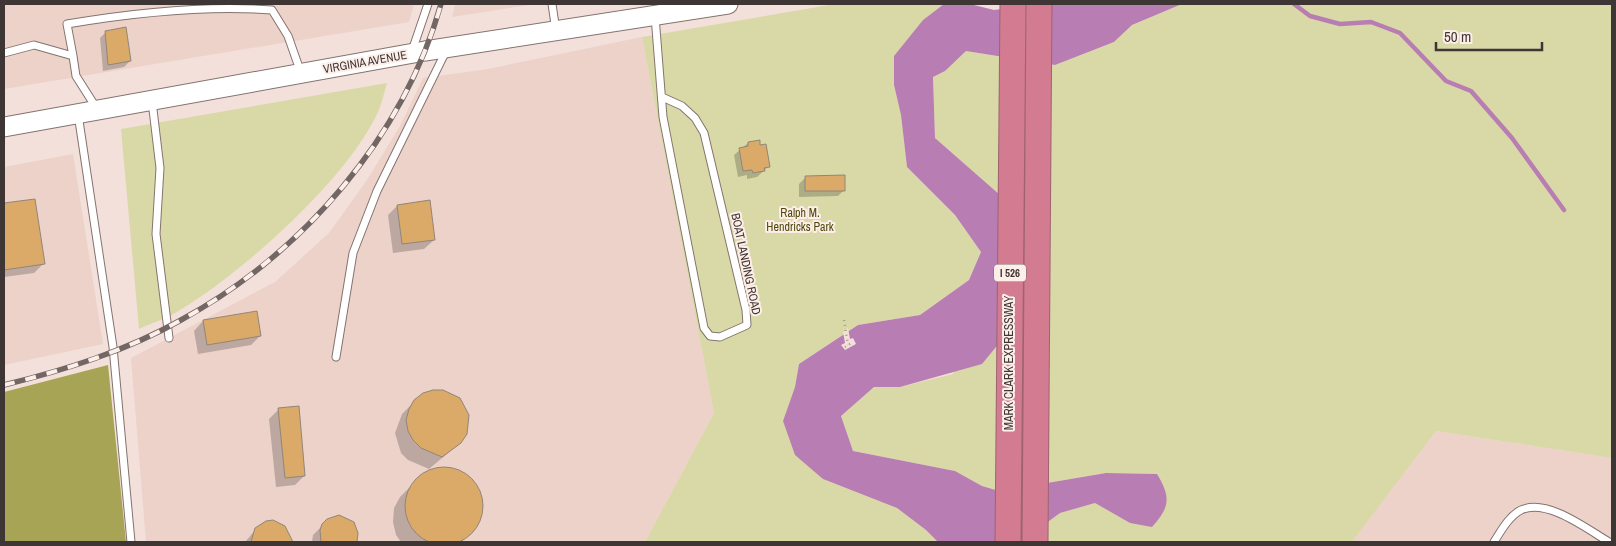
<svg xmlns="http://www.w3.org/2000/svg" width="1616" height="546" font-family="'Archivo Narrow',sans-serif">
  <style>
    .built { fill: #ecd2c9 }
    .green { fill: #d9d9a7 }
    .forest { fill: #a7a455 }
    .water { fill: #b87db2 }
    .pier { fill: #f3e0da }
    .shadow { fill: #0003 }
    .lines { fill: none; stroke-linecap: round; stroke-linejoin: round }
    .stream { stroke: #b87db2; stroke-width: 4.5 }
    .building { fill: #dba968; stroke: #908679 }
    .lane-casing { stroke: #84736e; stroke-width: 9 }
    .secondary-casing { stroke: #84736e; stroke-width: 21 }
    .highway-casing { stroke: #9e6370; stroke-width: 27 }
    .path { stroke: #a79995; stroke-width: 2.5; stroke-dasharray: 1 4; stroke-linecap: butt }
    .lane { stroke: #fff; stroke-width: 7 }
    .secondary { stroke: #fff; stroke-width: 19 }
    .highway { stroke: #d27b91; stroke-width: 25 }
    .rail-casing { stroke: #726764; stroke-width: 5.5 }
    .rail { stroke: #feeee9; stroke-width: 4; stroke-dasharray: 11; stroke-linecap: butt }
    .labels { text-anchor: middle; stroke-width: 4; stroke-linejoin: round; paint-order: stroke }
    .shield { fill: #feeee9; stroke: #786d6a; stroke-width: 1 }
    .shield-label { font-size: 11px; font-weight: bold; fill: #3e3634 }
    .street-label { font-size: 12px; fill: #3e3634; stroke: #feeee9 }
    .park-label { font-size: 12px; fill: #4c490a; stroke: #feeee9 }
  </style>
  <rect width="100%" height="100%" fill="#f3e0da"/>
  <path class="built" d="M4,4H414L409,22L4,89Z
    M455,4H535L452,17Z
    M642,37L714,413L645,542H146L131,358L275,282L329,233L367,180L400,126L423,78L488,69Z
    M73,154L103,344L4,365V167Z
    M1436,431L1612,458V542H1352Z"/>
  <path class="green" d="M835,4H944L923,20L895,56L894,85L901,115L907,167L955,215L981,252L969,280L920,315L858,325L799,364L795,387L783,421L823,479L897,508L926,530L938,542H645L714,413L642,37Z
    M1182,4H1612V458L1436,431L1352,542H1024L1026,538L1060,513L1095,503L1130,523L1156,474L1106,473L999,491L982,486L955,471L853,451L841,416L874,387H900L953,374L1000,195L935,138L933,77L945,71L966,51L1055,65L1114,42L1132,25Z
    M387,83C384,93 382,103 378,112C347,180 241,274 177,312C165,319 152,323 139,329L121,129Z"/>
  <path class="forest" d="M108,365L126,542H4V392Z"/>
  <path class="water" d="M944,4H970L994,10L1042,4H1182L1132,25L1114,42L1055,65L966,51L945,71L933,77L935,138L1000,195L1043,204L1050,231L1046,263L1030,296L1010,330L982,364L900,387H874L841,416L853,451L955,471L982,486L999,491L1106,473L1157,474C1171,497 1170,507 1152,527L1130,523L1095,503L1060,513L1026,538L1024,542H938L926,530L897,508L823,479L795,455L783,421L795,387L799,364L858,325L920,315L969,280L981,252L955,215L907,167L901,115L894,85V56L923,20Z"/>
  <path class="pier" d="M848,328L850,339L853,338L856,344L845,350L841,345L845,343L843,332Z"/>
  <path class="shadow" d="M106,32L130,61L124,67L103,71L100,38Z
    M748,143L769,166L757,177L747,179V175L738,177L734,155Z
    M805,178L844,190L838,196L799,197V184Z
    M34,200L43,264L34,273L4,277V205Z
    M397,206L434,240L424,249L393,253L388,215Z
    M203,321L260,336L251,345L198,354L194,331Z
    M434,391L452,394L459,399L460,443L429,469L408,460L401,453L395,433L402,414L415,401Z
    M279,409L304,476L295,485L276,487L269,419Z
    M440,467L457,471L467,476L480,495V517L474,529L461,542H401L396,535L393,522L394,508L400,497L423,474Z
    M328,520L356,539L354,542H312L313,535Z
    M279,523L288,532L289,542H245L256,529Z"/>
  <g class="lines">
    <path class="stream" d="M1294,4L1310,16L1340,24L1371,22L1400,33L1446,81L1471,91L1512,138L1564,210"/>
  </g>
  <path class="building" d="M126,27L131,61L108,65L105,31Z
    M760,140V145L766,144L770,167L764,168L765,171L758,172L753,173L752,170L743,171L739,148L748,146V142Z
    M845,175V191H805V176Z
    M35,199L45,264L4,270V203Z
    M430,200L435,240L402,244L397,205Z
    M257,311L261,336L207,345L203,320Z
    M433,390H443L460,398L469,415L467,434L461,443L442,457L421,448L413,440L408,431L406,420L409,409L414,400L423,393Z
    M299,406L305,476L285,478L278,408Z
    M405 506a39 39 0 1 1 78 0a39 39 0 1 1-78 0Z
    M339,515L354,522L358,533L357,542H321L320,530L322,524L327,519Z
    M273,520L285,526L293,542H251L255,528L266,521Z"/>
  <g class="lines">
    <defs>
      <path id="lane" d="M552,4L556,31
        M655,16L663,117L704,328L710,336L720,337L747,325L746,310L704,133L695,118L682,106L662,97
        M412,51L428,4
        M4,53L34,45L73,56L76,76L97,109
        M73,56L67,24C132,13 207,5 272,10L288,36L301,73
        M152,101L160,168L156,234L169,338
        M78,114L113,347L131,542
        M336,357L353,253L377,191L446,51
        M1494,542C1501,531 1509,516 1521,510C1547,498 1587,529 1609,542"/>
      <path id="secondary" d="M4,127L425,51L728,4"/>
      <path id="highway" d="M1008,542L1013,4
        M1035,542L1039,4"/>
    </defs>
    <use href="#lane" class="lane-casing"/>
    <use href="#secondary" class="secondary-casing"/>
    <use href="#highway" class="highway-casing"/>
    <path class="path" d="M844,320L848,345
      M845,347L853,342"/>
    <use href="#lane" class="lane"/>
    <use href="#secondary" class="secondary"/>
    <use href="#highway" class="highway"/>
    <defs>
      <path id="rail" d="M4,385C65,370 126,351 181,320C302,254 403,138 441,4"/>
    </defs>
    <use href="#rail" class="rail-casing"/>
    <use href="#rail" class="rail"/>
  </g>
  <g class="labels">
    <rect class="shield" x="994" y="264.5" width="32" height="17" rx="4"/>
    <g class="shield-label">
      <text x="1010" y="277">I 526</text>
    </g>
    <g class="street-label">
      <text transform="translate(365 62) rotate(-10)" y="4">VIRGINIA AVENUE</text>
      <text transform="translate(746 264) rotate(78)" y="4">BOAT LANDING ROAD</text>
      <text transform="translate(1009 363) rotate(-90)" y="4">MARK CLARK EXPRESSWAY</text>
    </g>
    <g class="park-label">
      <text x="800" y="217">Ralph M.<tspan x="800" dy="14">Hendricks Park</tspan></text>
    </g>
  </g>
  <rect width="1616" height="546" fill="none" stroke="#3e3634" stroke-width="10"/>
  <path d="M1436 42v8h106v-8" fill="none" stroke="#3e3634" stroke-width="2.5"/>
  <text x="1444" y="42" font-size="15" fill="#3e3634" stroke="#feeee9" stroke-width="4" paint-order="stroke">50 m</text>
</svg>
